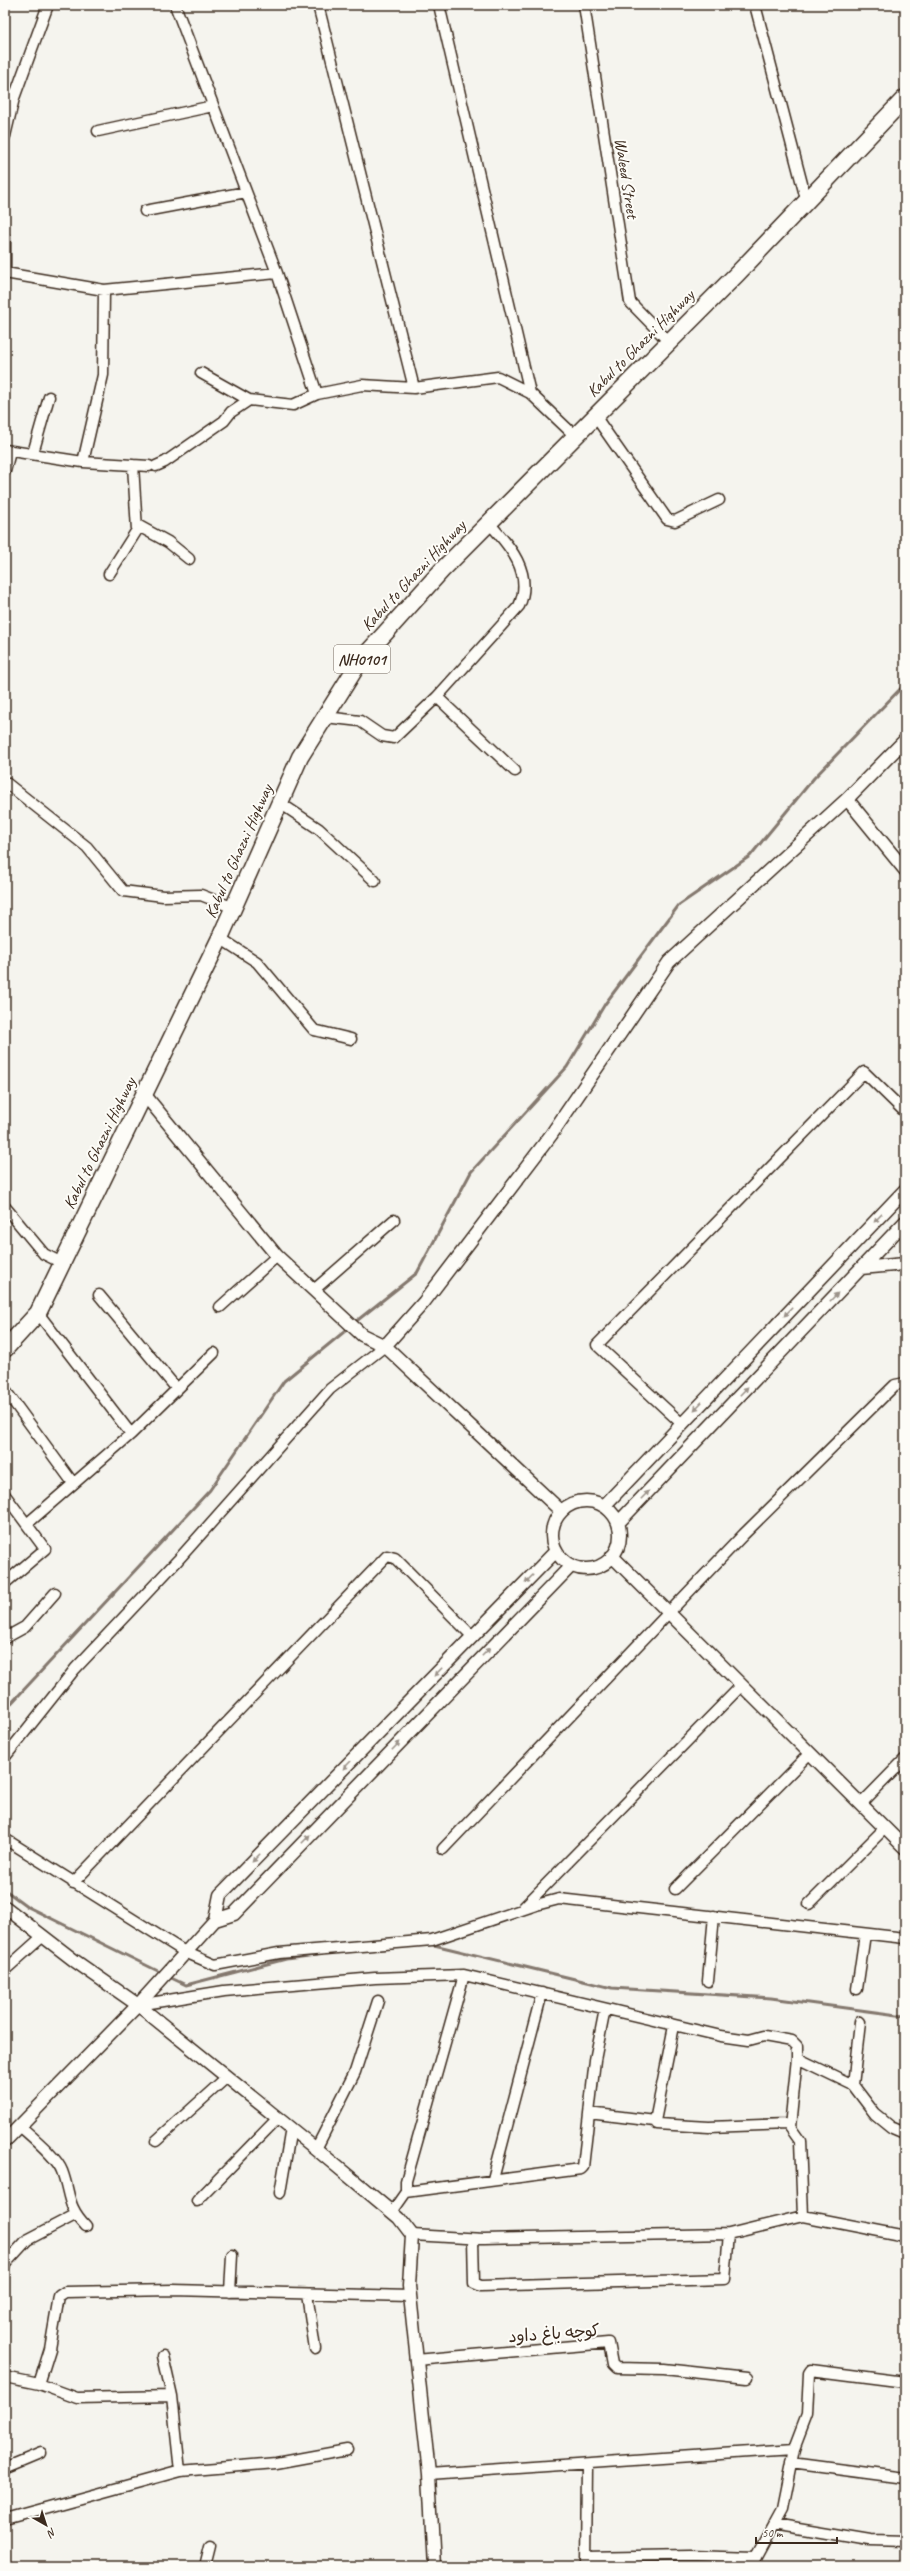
<svg xmlns="http://www.w3.org/2000/svg" width="910" height="2571" font-family="Caveat,'Playpen Sans Arabic',sans-serif">
  <style>
    .lines { fill: none; stroke-linecap: round; stroke-linejoin: round }
    .stream { stroke: #84786e; stroke-width: 3 }
    .minor-casing { stroke: #3b2a1e; stroke-width: 13 }
    .tertiary-casing { stroke: #3b2a1e; stroke-width: 15 }
    .trunk-casing { stroke: #3b2a1e; stroke-width: 19 }
    .minor { stroke: #fdfcf7; stroke-width: 10 }
    .tertiary { stroke: #fdfcf7; stroke-width: 12 }
    .trunk { stroke: #fdfcf7; stroke-width: 16 }
    .oneway { fill: #9c938a }
    .labels { text-anchor: middle; stroke-width: 4; stroke-linejoin: round; paint-order: stroke }
    .shield { fill: #fdfcf7; stroke: #75695f; stroke-width: 1 }
    .shield-label { font-size: 16px; font-weight: bold; fill: #3b2a1e }
    .street-label { font-size: 17px; fill: #3b2a1e; stroke: #fdfcf7 }
  </style>
  <rect width="100%" height="100%" fill="#f5f4ee"/>
  <filter id="ink" filterUnits="userSpaceOnUse"><feTurbulence type="fractalNoise" baseFrequency=".025" numOctaves="2"/><feDisplacementMap in="SourceGraphic" scale="8" xChannelSelector="R" yChannelSelector="G"/><feConvolveMatrix kernelMatrix="1 2 1 2 8 2 1 2 1" color-interpolation-filters="sRGB"/></filter>
  <g filter="url(#ink)">
    <g class="lines">
      <path class="stream" d="M354,1323L417,1273L471,1172L567,1067L605,1004L679,905L750,856L814,778L905,684
        M5,1710L210,1490L284,1381L350,1327
        M5,1890L28,1907L162,1973
        M430,1944L612,1988L771,1998L905,2016
        M167,1976L186,1985L286,1959L316,1955"/>
      <defs>
        <path id="minor" d="M175,5L277,273L317,394
          M318,5L414,388
          M439,5L530,393
          M584,5L630,302L669,342
          M755,5L806,199
          M5,91L14,98
          M98,131L213,106
          M5,136L14,98L48,5
          M145,211L246,192
          M5,238V273L104,290L277,273
          M201,373L249,400L293,405L317,394L362,385L414,388L498,377L530,393L575,436
          M595,416L667,519L675,521L719,500
          M5,450L83,462L149,466
          M33,453L49,397
          M83,462L103,375L104,290
          M156,466L165,462L224,421L231,412L249,400
          M5,471L10,452
          M137,525L168,542L189,559
          M109,574L137,530L133,465
          M437,697L515,771
          M325,717L360,721L382,736L394,738L437,697L519,606C534,573 509,545 489,523
          M5,782L87,847L123,891L163,896L201,895L234,908
          M280,803L319,829L375,881
          M220,938L257,962L314,1030L351,1039
          M5,1207L44,1254L62,1263
          M314,1290L394,1220
          M99,1295L177,1389
          M220,1307L277,1256
          M38,1313L131,1434
          M5,1390L73,1483
          M681,1423L597,1345L864,1072L905,1112
          M5,1495L45,1549L5,1583
          M28,1523L131,1434L214,1353
          M5,1638L25,1627L55,1593
          M5,1757L75,1669L178,1560L330,1389L385,1346
          M861,1804L905,1759
          M5,1839L185,1952L215,1965L279,1953L432,1940L536,1905L559,1899L905,1938
          M443,1849L744,1534L895,1385L905,1383
          M73,1883L387,1556L395,1558L473,1637
          M675,1889L810,1753
          M809,1904L885,1828
          M523,1908L742,1685
          M5,1970L43,1936
          M708,1981L714,1916
          M857,1989L865,1934
          M138,2005L224,1991L375,1978L464,1975L721,2036L749,2040L764,2036L792,2041L797,2046V2058L853,2085L875,2114L891,2127L905,2133
          M674,2026L655,2121L657,2124L709,2127L786,2124L790,2127
          M797,2058L790,2127L800,2141L803,2216
          M853,2085L860,2022
          M589,2113L655,2121
          M20,2126C31,2136 57,2157 62,2171C71,2195 66,2205 86,2226
          M156,2141L227,2077
          M316,2149L355,2072L378,2001
          M493,2179L542,1993
          M406,2192L581,2169L583,2167L595,2060L605,2009
          M280,2193L291,2128
          M197,2201L278,2118
          M392,2212L406,2192V2181L464,1975
          M412,2235L484,2239L729,2234L803,2216L905,2236
          M473,2239L474,2283L481,2286L725,2279L729,2234
          M5,2264L27,2240L75,2215
          M230,2292L232,2255
          M307,2294L315,2349
          M163,2356L172,2396L180,2471
          M416,2360L608,2343L612,2364L616,2368L664,2369L747,2378
          M5,2377L39,2384L77,2398L172,2396
          M39,2384L50,2349L59,2296L65,2292L173,2290L410,2296
          M791,2463L905,2478
          M5,2468L41,2453
          M429,2474L794,2449
          M5,2519L180,2471L276,2463L347,2450
          M774,2524L870,2540L905,2541
          M586,2557L688,2555L756,2557
          M205,2566L210,2546
          M586,2566L587,2465
          M751,2566L782,2509L794,2449L807,2415L809,2373L811,2370L905,2382"/>
        <path id="tertiary" d="M847,799L905,870
          M144,1094L277,1256L362,1335L385,1346L561,1511
          M861,1268L905,1264
          M385,1346L424,1302L551,1135L669,962L847,799L905,740
          M552 1535a34 34 0 1 1 68 0a34 34 0 1 1-68 0Z
          M604,1506L905,1190
          M618,1523L905,1222
          M612,1556L905,1848
          M5,1907L75,1961L138,2005L316,2149L399,2218L412,2235L409,2286L429,2474L434,2566
          M215,1920L220,1895L556,1551
          M5,2141L138,2005L215,1920L234,1914L571,1566"/>
        <path id="trunk" d="M5,1349L38,1313L220,938L300,757L360,661L443,569L737,274L905,98"/>
      </defs>
      <use href="#minor" class="minor-casing"/>
      <use href="#tertiary" class="tertiary-casing"/>
      <use href="#trunk" class="trunk-casing"/>
      <use href="#minor" class="minor"/>
      <use href="#tertiary" class="tertiary"/>
      <use href="#trunk" class="trunk"/>
    </g>
    <defs><path id="oneway-solid" d="M-6-.8H1V-3.2L6.5 0L1 3.2V.8H-6Z"/></defs>
    <g class="oneway">
      <use href="#oneway-solid" transform="translate(878 1218) rotate(134)"/>
      <use href="#oneway-solid" transform="translate(834 1297) rotate(-46)"/>
      <use href="#oneway-solid" transform="translate(788 1312) rotate(134)"/>
      <use href="#oneway-solid" transform="translate(744 1391) rotate(-46)"/>
      <use href="#oneway-solid" transform="translate(698 1406) rotate(134)"/>
      <use href="#oneway-solid" transform="translate(645 1495) rotate(-46)"/>
      <use href="#oneway-solid" transform="translate(529 1579) rotate(134)"/>
      <use href="#oneway-solid" transform="translate(486 1652) rotate(-46)"/>
      <use href="#oneway-solid" transform="translate(438 1672) rotate(134)"/>
      <use href="#oneway-solid" transform="translate(396 1746) rotate(-46)"/>
      <use href="#oneway-solid" transform="translate(347 1765) rotate(134)"/>
      <use href="#oneway-solid" transform="translate(306 1839) rotate(-46)"/>
      <use href="#oneway-solid" transform="translate(256 1858) rotate(134)"/>
    </g>
  </g>
  <g class="labels">
    <rect class="shield" x="334" y="645" width="56" height="28" rx="3"/>
    <g class="shield-label">
      <text x="362" y="665">NH0101</text>
    </g>
    <g class="street-label">
      <text transform="translate(627 178) rotate(81)" y="6">Waleed Street</text>
      <text transform="translate(640 343) rotate(-45)" y="6">Kabul to Ghazni Highway</text>
      <text transform="translate(413 575) rotate(-47)" y="6">Kabul to Ghazni Highway</text>
      <text transform="translate(238 851) rotate(-66)" y="6">Kabul to Ghazni Highway</text>
      <text transform="translate(99 1143) rotate(-64)" y="6">Kabul to Ghazni Highway</text>
      <text transform="translate(554 2333) rotate(-4)" y="6">کوچه باغ داود</text>
    </g>
  </g>
  <rect width="910" height="2571" fill="none" stroke="#fdfcf7" stroke-width="20"/>
  <rect x="10" y="10" width="890" height="2551" fill="none" stroke="#3b2a1e" stroke-width="1.5" filter="url(#ink)"/>
  <g transform="translate(46 2525) rotate(141)" stroke="#fdfcf7" stroke-width="3" paint-order="stroke">
  <path d="M0-3L7 15L0 10L-7 15Z" fill="#3b2a1e"/>
  <text y="-6" font-size="11" font-weight="bold" text-anchor="middle" fill="#3b2a1e">N</text>
  </g>
  <path d="M756 2537v6h81v-6" fill="none" stroke="#3b2a1e" stroke-width="2"/>
  <text x="762" y="2537" font-size="12" fill="#3b2a1e" stroke="#fdfcf7" stroke-width="3" paint-order="stroke">50 m</text>
</svg>
